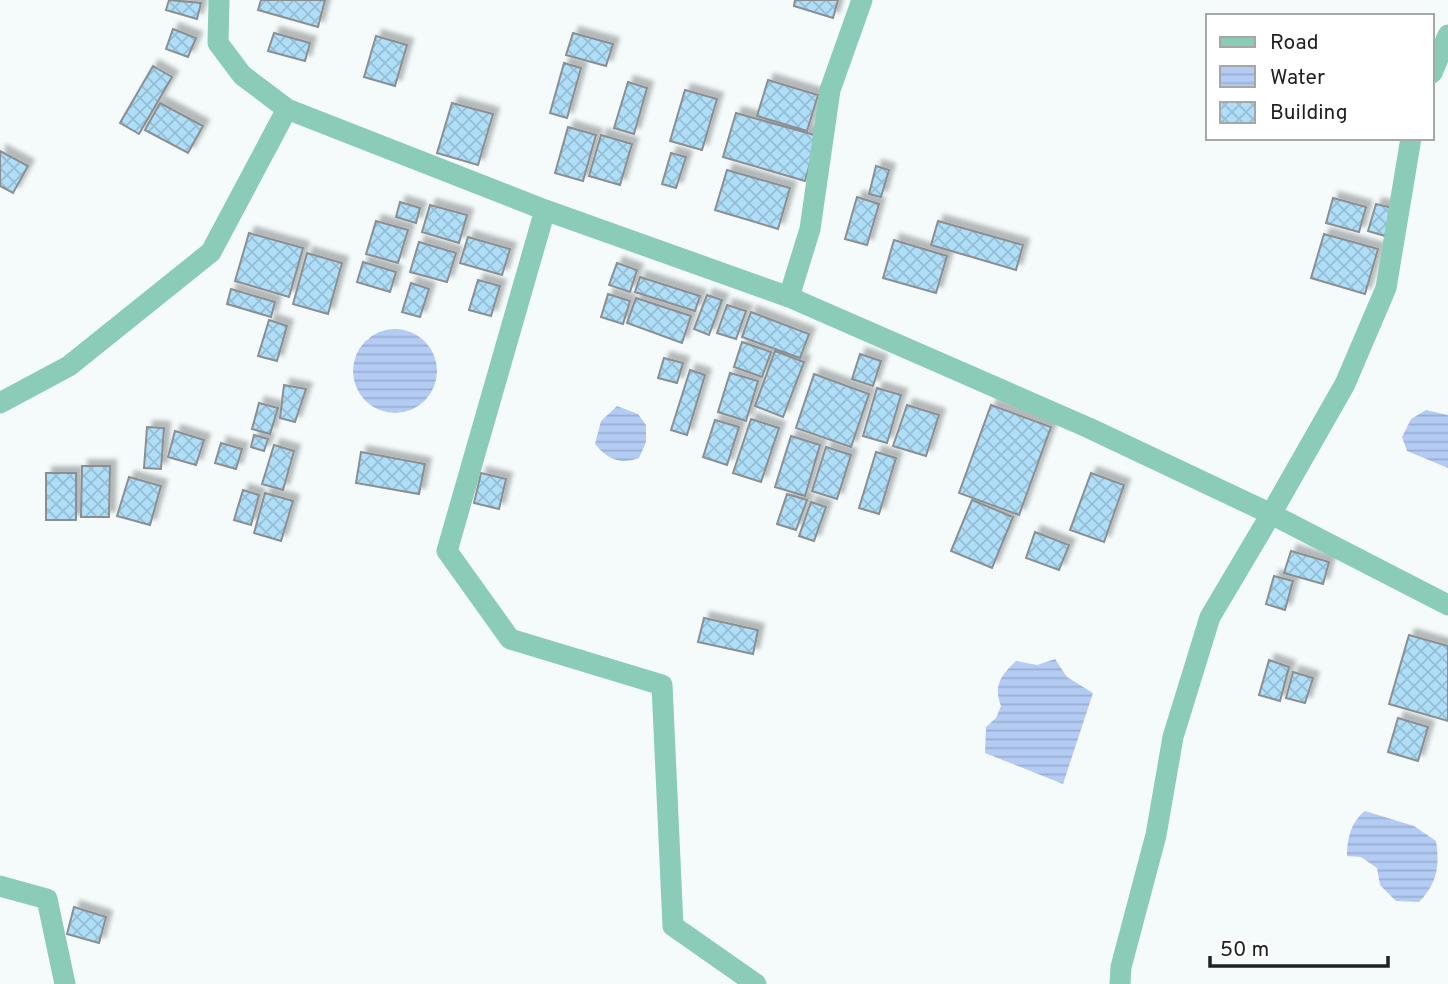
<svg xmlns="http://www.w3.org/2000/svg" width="1448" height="984" font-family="Overpass,sans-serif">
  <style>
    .water { fill: url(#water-rules) }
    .building { fill: url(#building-cross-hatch); stroke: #8b8f91; stroke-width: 2; filter: url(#shadow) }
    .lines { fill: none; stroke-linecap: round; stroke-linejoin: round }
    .minor { stroke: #8accb7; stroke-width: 21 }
  </style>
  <defs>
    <pattern id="water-rules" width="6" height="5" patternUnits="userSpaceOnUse" patternTransform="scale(1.75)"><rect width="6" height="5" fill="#b4cbf3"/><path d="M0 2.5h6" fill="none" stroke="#9aaed0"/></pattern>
    <pattern id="building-cross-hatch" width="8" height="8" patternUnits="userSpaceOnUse" patternTransform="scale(1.75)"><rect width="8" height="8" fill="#aedef8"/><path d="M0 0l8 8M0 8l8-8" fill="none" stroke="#95bed4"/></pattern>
    <filter id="shadow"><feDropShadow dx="6" dy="-6" stdDeviation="2" flood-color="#0004"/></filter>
  </defs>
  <rect width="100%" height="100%" fill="#f5fbfb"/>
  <path class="water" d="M353 371a42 42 0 1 1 84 0a42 42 0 1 1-84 0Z
    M617,406L638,414L646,425V442L639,458C620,465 607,459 595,444L601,421Z
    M1426,410L1448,415V468L1407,451L1402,437L1411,419Z
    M1055,659L1067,677L1093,693L1063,784L985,753L986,727L996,718L1001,706C993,686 1001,675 1016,661L1037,665Z
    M1365,811L1414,826L1436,841C1440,866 1437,884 1419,902L1396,901L1380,885L1377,868L1361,857L1347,856C1347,838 1351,822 1365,811Z"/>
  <path class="building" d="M169,0L201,3L197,19L166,10Z
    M261,0H325L318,27L258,10Z
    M795,0H838L833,18L794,6Z
    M173,29L196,38L188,57L166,49Z
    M274,33L310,43L305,61L268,51Z
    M573,33L613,44L606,66L566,55Z
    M376,36L407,45L395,86L364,77Z
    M564,63L581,68L567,118L550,113Z
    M153,66L172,77L139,134L120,123Z
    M768,80L818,95L807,131L757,116Z
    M628,82L647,88L634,134L614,128Z
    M685,90L717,99L702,150L670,141Z
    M160,103L203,126L188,153L145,130Z
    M452,103L493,114L478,165L437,153Z
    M736,113L818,136L805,181L723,157Z
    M568,127L596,135L583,181L555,173Z
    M601,135L632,144L620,185L589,176Z
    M0,151L28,166L13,193L0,186Z
    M671,153L686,157L676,188L662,184Z
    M876,166L889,170L881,197L869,194Z
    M727,170L790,188L778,229L715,210Z
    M857,197L879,204L867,245L845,239Z
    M1333,198L1366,207L1359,232L1326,223Z
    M400,202L420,208L416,223L396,217Z
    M1376,204L1393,208L1385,236L1368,231Z
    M430,205L467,215L459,243L422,232Z
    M376,221L408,230L398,263L366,254Z
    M938,221L1023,245L1016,270L931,245Z
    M249,233L303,248L289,297L235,281Z
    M1324,234L1378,249L1365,294L1311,278Z
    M468,237L510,249L502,275L460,263Z
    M894,240L947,256L936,293L883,278Z
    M419,242L456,253L447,282L410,272Z
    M307,253L342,263L328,314L293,304Z
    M363,262L396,272L390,292L357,282Z
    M617,263L637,270L630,292L609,285Z
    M640,277L700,296L695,311L635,292Z
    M478,280L500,286L491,316L469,310Z
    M411,283L429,289L420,317L402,312Z
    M231,289L275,302L271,317L227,304Z
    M608,294L630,301L623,324L601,317Z
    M707,295L722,300L709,335L694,329Z
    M636,298L691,316L682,343L627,323Z
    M727,305L746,311L736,339L717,333Z
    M751,312L809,334L800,358L742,337Z
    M269,320L287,326L277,361L258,356Z
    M742,342L771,352L762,377L734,367Z
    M775,351L804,362L783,417L755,406Z
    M860,354L881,361L873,386L852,379Z
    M664,358L683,363L677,383L658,378Z
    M690,370L705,375L687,435L671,430Z
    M730,373L758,381L746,421L718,412Z
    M814,374L869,394L851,447L796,428Z
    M284,385L306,389L295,422L280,418Z
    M877,388L901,395L887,443L863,436Z
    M259,403L278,408L270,434L252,429Z
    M907,405L939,415L926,456L893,446Z
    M991,405L1051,427L1019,515L959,493Z
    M751,419L779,428L761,482L733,473Z
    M715,420L739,427L727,465L703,457Z
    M147,427L164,428L161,469L144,468Z
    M175,431L204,440L196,465L168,457Z
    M254,435L268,439L264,451L251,447Z
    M791,436L820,445L805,496L775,487Z
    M221,443L242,449L236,469L215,463Z
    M274,445L294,451L283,490L262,484Z
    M826,447L851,455L837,499L812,491Z
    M361,452L425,464L419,494L356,483Z
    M876,452L896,458L879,514L859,508Z
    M82,466H110L109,517H81Z
    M46,473H76V520H46Z
    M481,473L506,479L499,509L474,503Z
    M1091,473L1124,485L1104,542L1070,530Z
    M129,477L161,486L150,525L117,516Z
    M243,490L259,495L251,525L234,520Z
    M265,493L293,501L281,541L254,533Z
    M787,494L807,500L796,530L777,524Z
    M972,500L1013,517L992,568L951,551Z
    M811,502L826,507L814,541L799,536Z
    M1035,532L1069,545L1059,570L1026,558Z
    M1291,551L1329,562L1323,584L1284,573Z
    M1274,576L1293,581L1285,610L1266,604Z
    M704,618L758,630L753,654L698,642Z
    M1409,635L1448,646V721L1389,704Z
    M1269,660L1289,667L1280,701L1259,695Z
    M1293,672L1313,678L1305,703L1286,698Z
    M1398,718L1428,727L1418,761L1388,752Z
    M74,907L106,917L99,943L67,934Z"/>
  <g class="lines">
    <path class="minor" d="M219,0L218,43L242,75L287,109L545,210L789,297L1089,428L1271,514L1210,617L1173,737L1156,835L1121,967L1120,984
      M1432,73L1448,35
      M1411,138L1386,288L1345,384L1271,514L1448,605
      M545,210L447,551L510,639L662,685L673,926L756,984
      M789,297L810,229L830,90L862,0
      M0,403L69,366L211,252L287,109
      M0,886L47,899L65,984"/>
  </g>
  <rect x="1206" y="14" width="228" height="126" fill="#ffffff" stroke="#a6a7a7" stroke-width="2"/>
  <rect x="1220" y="37" width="35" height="10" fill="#8accb7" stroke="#a6a7a7" stroke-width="2"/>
  <text x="1270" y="49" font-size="21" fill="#202222">Road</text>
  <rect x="1220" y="66" width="35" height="21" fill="url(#water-rules)" stroke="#a6a7a7" stroke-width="2"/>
  <text x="1270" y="84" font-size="21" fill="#202222">Water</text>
  <rect x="1220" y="102" width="35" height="21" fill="url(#building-cross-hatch)" stroke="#a6a7a7" stroke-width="2"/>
  <text x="1270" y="119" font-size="21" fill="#202222">Building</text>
  <path d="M1210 956v10h178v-10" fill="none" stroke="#202222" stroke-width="3.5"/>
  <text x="1220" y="956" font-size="21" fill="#202222" stroke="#ffffff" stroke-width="5" paint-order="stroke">50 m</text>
</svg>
